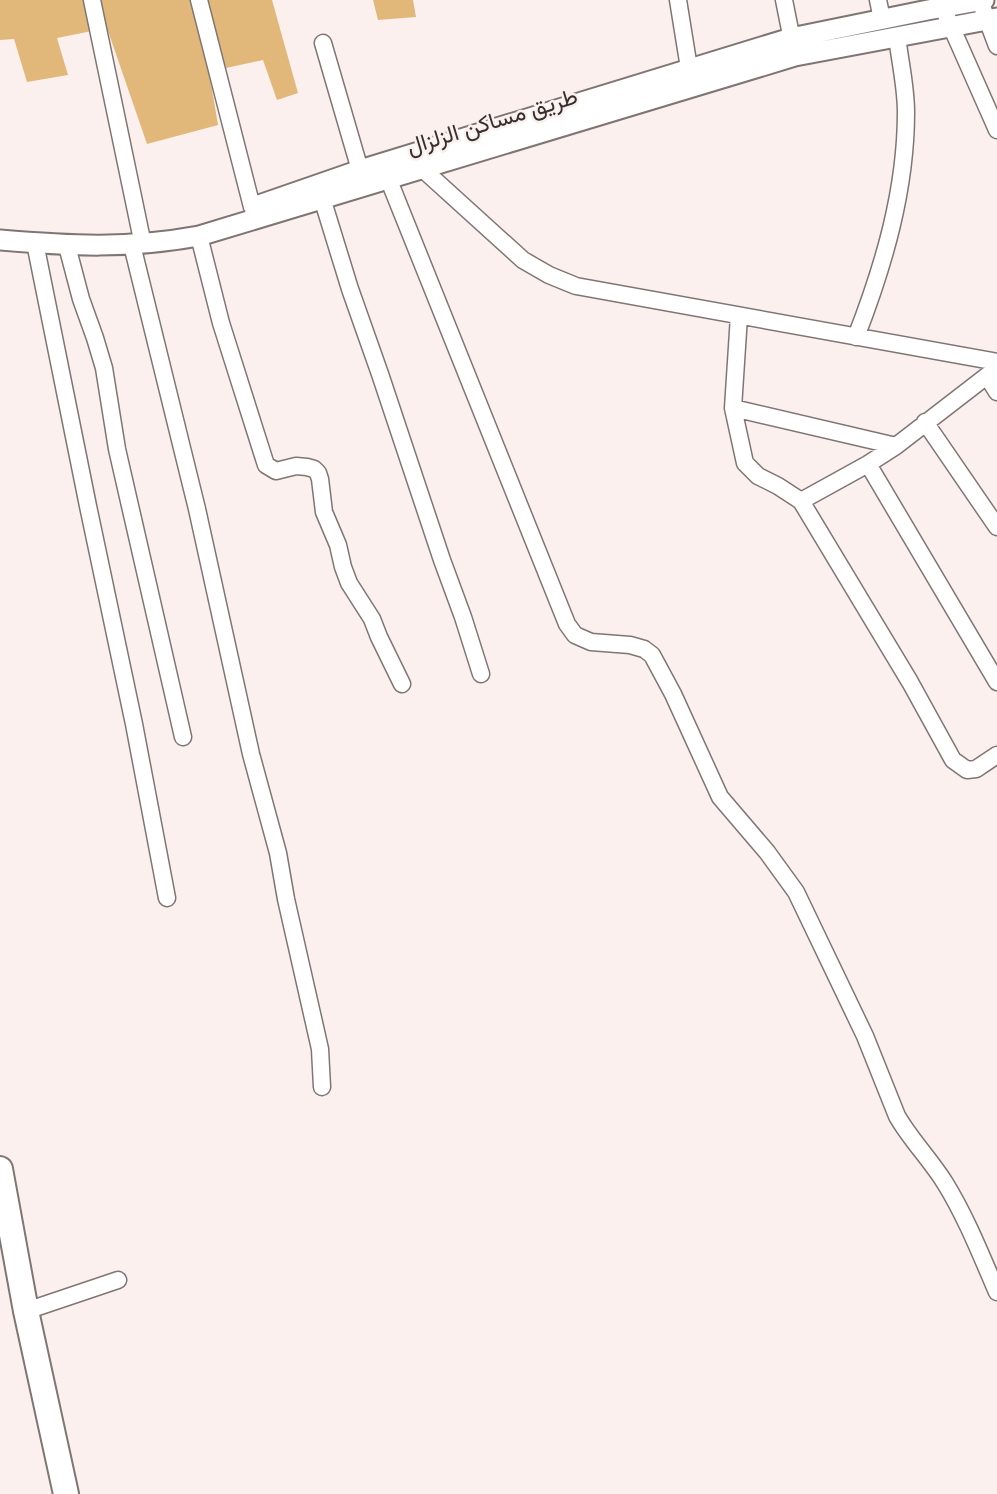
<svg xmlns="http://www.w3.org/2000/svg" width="997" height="1494" font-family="Karla,Vazirmatn,sans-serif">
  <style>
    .green { fill: #e1b879 }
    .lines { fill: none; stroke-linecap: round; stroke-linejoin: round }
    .minor-casing { stroke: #7f7674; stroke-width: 19 }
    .tertiary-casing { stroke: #7f7674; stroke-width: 23 }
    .primary-casing { stroke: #7f7674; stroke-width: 28 }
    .minor { stroke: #fff; stroke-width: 16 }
    .tertiary { stroke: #fff; stroke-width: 19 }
    .primary { stroke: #fff; stroke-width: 24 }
    .labels { text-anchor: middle; stroke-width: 5; stroke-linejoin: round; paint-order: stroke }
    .street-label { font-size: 23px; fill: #34302f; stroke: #fbf0ed }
  </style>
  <rect width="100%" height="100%" fill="#fbf0ed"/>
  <path class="green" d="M0,0H197L218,125L147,144L107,28L57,38L68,75L27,82L14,39L0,40Z
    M207,0H272L298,93L277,100L263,60L226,68Z
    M373,0H413L416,17L378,20Z"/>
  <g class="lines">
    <defs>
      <path id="minor" d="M92,0L141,235
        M199,0L252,207
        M678,0L689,68
        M784,0L794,50
        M878,0L882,19
        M980,1L997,46
        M943,8L997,130
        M323,43L360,170
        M416,163L523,260L549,275L576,286L997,362
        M388,178L567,624L575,635L591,642L630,645L644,649L652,655L673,694L720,797L767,852L796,892L865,1036L897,1116C910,1139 930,1159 945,1183C966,1217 981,1255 997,1292
        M322,198L350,289L380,374L442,560L463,617L481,674
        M199,236L221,323L266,465L276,471L296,466L307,467L314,469L318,473L320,479L324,512L338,545L343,567L349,583L372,619L379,637L402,684
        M35,243L88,506L134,724L167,898
        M132,245L197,509L251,754L278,853L286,899L320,1049L322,1087
        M67,246L81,299L95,338L104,368L117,449L183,737
        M739,316L733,408L745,463L758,476L778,486L801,501L910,682L953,760L967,770L976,769L997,755
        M856,337C884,265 906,190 906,112C906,87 900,61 897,37
        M987,376L997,392
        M733,408L896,446
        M925,422L997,527
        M868,464L997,682
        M801,501L868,464L896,446L997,368
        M26,1311L118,1280"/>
      <path id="tertiary" d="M259,205L360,170L791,38L928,10L984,0
        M0,240C71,246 128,249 199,236L795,56L997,18"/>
      <path id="primary" d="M0,1169L26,1311L66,1494"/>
    </defs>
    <use href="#minor" class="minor-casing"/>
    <use href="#tertiary" class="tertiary-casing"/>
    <use href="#primary" class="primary-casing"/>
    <use href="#minor" class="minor"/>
    <use href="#tertiary" class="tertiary"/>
    <use href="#primary" class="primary"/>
  </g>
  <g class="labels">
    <g class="street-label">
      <text transform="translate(492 121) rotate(-17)" y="8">طريق مساكن الزلزال</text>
    </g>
  </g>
</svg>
